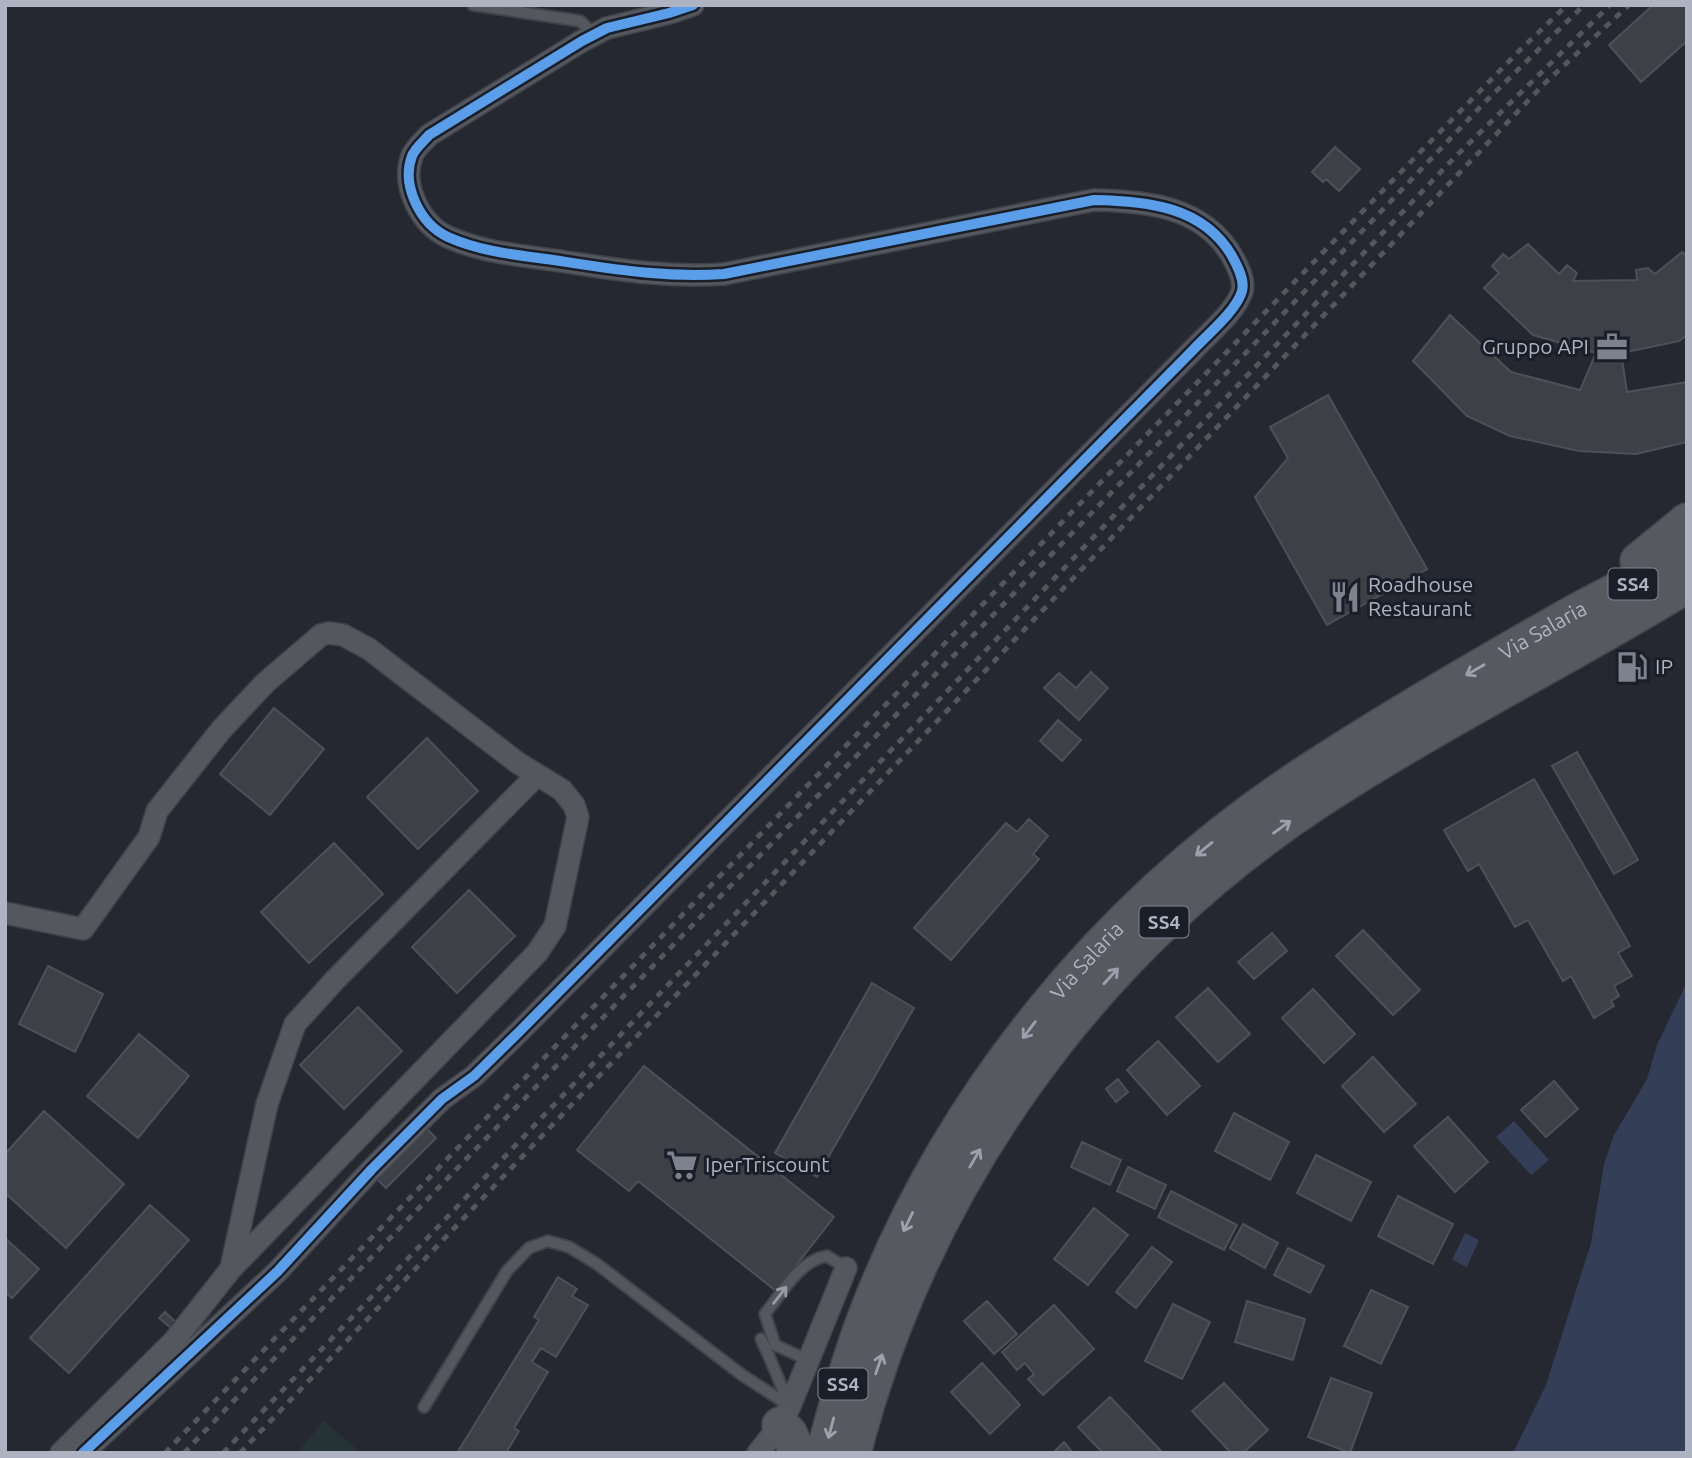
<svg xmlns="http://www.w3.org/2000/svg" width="1692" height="1458" font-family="Ubuntu,sans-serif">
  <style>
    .green { fill: #253337 }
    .water { fill: #343e57 }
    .building { fill: #3e4047; stroke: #4d5058; stroke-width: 2 }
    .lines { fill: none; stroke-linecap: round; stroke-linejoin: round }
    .service-casing { stroke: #404349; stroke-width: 14 }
    .minor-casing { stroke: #404349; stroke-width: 24 }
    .primary-casing { stroke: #42454d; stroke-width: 38 }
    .service { stroke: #55575e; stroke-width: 10 }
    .minor { stroke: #55575e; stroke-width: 21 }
    .primary { stroke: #575960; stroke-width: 35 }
    .rail { stroke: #53565c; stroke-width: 5; stroke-dasharray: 7 7; stroke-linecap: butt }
    .cycleway-casing { stroke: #191e29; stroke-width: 15 }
    .cycleway { stroke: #5a9eea; stroke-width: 10 }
    .oneway { stroke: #9da1ae }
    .oneway2 { stroke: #989ca9 }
    .labels { text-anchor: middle; stroke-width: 6; stroke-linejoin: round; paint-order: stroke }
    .shield { fill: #191e29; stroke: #818694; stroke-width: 2 }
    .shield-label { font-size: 19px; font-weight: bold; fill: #aeb3c2 }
    .poi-label { font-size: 21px; fill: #aeb3c2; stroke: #191e29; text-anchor: start }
    .street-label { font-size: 21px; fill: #aeb3c2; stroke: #191e29 }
  </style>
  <rect width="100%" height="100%" fill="#252830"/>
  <path class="green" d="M324,1421L361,1453H297Z"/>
  <path class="water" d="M1687,982V1453H1513L1546,1385L1591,1243L1604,1164L1614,1135L1647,1079L1657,1045Z
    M1514,1121L1549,1160L1531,1175L1496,1137Z
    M1465,1233L1479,1240L1467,1267L1452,1260Z"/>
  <path class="building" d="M1653,5H1687V41L1641,82L1609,45Z
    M1335,147L1360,169L1339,191L1326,179L1323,182L1312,172Z
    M1528,244L1559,274L1567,265L1577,273L1573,281L1637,280L1636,270L1648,268L1655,274L1682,252L1687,256V335L1679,341L1621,353L1627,392L1687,382V442L1636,454L1579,451L1510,436L1467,416L1413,361L1450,315L1511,372L1580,390L1596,353L1533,335L1484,288L1499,273L1492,266L1503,254L1509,259Z
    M1328,395L1427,569L1327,625L1255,497L1288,458L1270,427Z
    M1091,672L1108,688L1079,720L1044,688L1059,673L1076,688Z
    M274,708L324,749L270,815L220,774Z
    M1058,720L1081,740L1062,761L1040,741Z
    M427,738L478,791L418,849L367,797Z
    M1577,752L1638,860L1614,874L1552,766Z
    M1534,779L1630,946L1618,953L1632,976L1614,986L1619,996L1611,1001L1614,1006L1594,1018L1571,976L1563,981L1528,920L1515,927L1479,864L1468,871L1444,830Z
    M1029,819L1048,836L1033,854L1039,859L951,960L914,928L1006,823L1017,832Z
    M334,843L383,894L309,963L261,912Z
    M469,890L515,936L457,993L412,947Z
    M1363,930L1420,990L1393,1015L1336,956Z
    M1272,933L1287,951L1254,979L1238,962Z
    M48,966L103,994L75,1052L19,1024Z
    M872,983L914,1008L817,1177L775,1153Z
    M1208,988L1250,1034L1218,1062L1176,1017Z
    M1313,989L1355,1034L1324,1063L1282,1018Z
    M358,1007L402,1051L344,1109L300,1065Z
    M139,1034L189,1076L138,1138L87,1096Z
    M1158,1041L1200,1086L1167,1115L1127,1070Z
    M1373,1057L1416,1104L1384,1132L1342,1086Z
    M644,1066L834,1217L776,1291L638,1181L629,1191L577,1150Z
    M1118,1079L1128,1092L1116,1102L1106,1089Z
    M1554,1081L1578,1109L1546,1137L1521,1110Z
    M44,1111L124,1184L66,1248L5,1193V1154Z
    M1234,1113L1289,1142L1270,1180L1215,1151Z
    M1448,1117L1488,1162L1455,1192L1414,1146Z
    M423,1125L436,1138L386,1188L373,1175Z
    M1082,1142L1121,1160L1110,1185L1071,1167Z
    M1316,1155L1371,1182L1351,1221L1297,1193Z
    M1128,1167L1166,1185L1155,1209L1117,1191Z
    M1171,1191L1237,1225L1224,1250L1158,1217Z
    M1398,1196L1453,1224L1433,1264L1378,1236Z
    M150,1205L189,1240L69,1373L30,1338Z
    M1094,1208L1128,1235L1088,1285L1054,1259Z
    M1243,1224L1278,1243L1265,1268L1230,1248Z
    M5,1238L39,1269L12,1298L5,1292Z
    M1152,1247L1172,1262L1136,1308L1116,1292Z
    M1288,1248L1324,1266L1310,1293L1274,1275Z
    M558,1277L577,1289L572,1296L588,1305L556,1357L541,1348L532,1362L548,1372L514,1428L519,1431L506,1453H457L539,1320L534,1317Z
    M1371,1290L1408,1307L1381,1364L1344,1346Z
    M987,1301L1017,1334L994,1354L964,1321Z
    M1247,1301L1305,1319L1293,1360L1235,1342Z
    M1173,1304L1210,1322L1182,1379L1145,1361Z
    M1054,1305L1094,1349L1043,1395L1028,1379L1034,1374L1025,1363L1017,1370L1002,1352Z
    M165,1312L177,1323L172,1329L159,1318Z
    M982,1363L1020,1405L990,1434L951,1392Z
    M1331,1378L1372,1393L1350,1453L1308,1437Z
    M1224,1383L1268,1430L1243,1453H1231L1192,1411Z
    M1110,1397L1163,1453H1103L1078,1427Z
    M1064,1442L1073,1453H1053Z"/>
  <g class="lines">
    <defs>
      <path id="service" d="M473,5L580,21L594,34
        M761,1339C772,1361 779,1382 789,1404
        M808,1360L775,1345L765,1314C781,1294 800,1260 827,1256L846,1268
        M424,1407L507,1271L529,1248L548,1241L569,1247L597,1264L742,1375L790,1406"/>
      <path id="minor" d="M5,913L83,929L149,837L157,811L221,730L265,683L321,635L329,633L343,635L369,649L518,763L562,790L574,805L578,817L555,926L537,953L230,1270L174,1341L61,1453
        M231,1268L267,1104L295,1024L335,980L537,775
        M83,1453L278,1271L372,1169L442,1099L474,1076L520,1031L1194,349C1208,334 1237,310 1242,291C1245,280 1237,265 1232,256C1203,206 1146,201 1094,200L724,274C662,278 614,269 553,260C518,255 481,252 448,237C420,224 401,185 412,156C415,148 424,141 429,135L582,41L607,28L669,13L693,5
        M758,1453L780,1425L790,1406L846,1268"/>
      <g id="primary">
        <path d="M1638,561L1687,521"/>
        <path d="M780,1425L789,1433L798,1453"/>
        <path id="s1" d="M824,1453C836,1407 849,1361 866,1316C950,1096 1108,903 1305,774C1392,717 1482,665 1572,614C1610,593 1650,575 1687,552"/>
        <path d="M853,1453C922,1185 1088,952 1319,800C1438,722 1566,659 1687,585"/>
      </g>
    </defs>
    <use href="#service" class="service-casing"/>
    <use href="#minor" class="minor-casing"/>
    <use href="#primary" class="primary-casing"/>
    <use href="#service" class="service"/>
    <use href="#minor" class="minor"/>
    <use href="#primary" class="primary"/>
    <path class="rail" d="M165,1453L544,1058L1393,180L1518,52L1567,5
      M184,1453C615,1001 1055,556 1485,102L1584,5
      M223,1453L1453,159L1610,5
      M240,1453L1544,84L1629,5"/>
    <defs>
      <path id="cycleway" d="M83,1453L278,1271L372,1169L442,1099L474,1076L520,1031L1194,349C1208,334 1237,310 1242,291C1245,280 1237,265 1232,256C1203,206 1146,201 1094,200L724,274C662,278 614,269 553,260C518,255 481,252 448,237C420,224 401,185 412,156C415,148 424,141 429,135L582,41L607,28L669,13L693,5"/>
    </defs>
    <use href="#cycleway" class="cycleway-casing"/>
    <use href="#cycleway" class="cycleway"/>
  </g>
  <defs><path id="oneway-shaft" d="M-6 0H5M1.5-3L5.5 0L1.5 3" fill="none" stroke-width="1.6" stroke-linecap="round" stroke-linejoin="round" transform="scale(1.75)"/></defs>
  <g class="oneway">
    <use href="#oneway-shaft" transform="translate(1475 670) rotate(150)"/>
    <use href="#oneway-shaft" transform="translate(1282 827) rotate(-36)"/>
    <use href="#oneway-shaft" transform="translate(1204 849) rotate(141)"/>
    <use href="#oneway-shaft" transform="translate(1111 976) rotate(-47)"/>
    <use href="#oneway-shaft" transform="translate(1029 1030) rotate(127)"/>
    <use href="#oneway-shaft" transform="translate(975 1158) rotate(-60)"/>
    <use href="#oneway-shaft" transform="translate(908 1222) rotate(116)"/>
    <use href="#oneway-shaft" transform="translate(879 1364) rotate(-71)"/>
    <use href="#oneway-shaft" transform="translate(831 1428) rotate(105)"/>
  </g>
  <use class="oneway2" href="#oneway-shaft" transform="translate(780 1295) rotate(-52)"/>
  <defs>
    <symbol id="office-bare" viewBox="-9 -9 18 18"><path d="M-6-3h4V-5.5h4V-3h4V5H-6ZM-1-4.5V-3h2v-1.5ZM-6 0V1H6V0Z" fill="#7e828f" stroke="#191e29" stroke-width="2.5" paint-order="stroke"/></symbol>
    <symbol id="restaurant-bare" viewBox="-9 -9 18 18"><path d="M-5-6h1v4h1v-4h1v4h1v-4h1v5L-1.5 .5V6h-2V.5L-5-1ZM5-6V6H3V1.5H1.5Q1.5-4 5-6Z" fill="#7e828f" stroke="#191e29" stroke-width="2.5" paint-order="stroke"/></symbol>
    <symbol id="fuel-bare" viewBox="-9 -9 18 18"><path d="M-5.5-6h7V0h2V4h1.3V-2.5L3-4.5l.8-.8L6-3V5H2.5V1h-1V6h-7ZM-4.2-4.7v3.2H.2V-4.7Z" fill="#7e828f" stroke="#191e29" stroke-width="2.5" paint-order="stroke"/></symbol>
    <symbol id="supermarket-bare" viewBox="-9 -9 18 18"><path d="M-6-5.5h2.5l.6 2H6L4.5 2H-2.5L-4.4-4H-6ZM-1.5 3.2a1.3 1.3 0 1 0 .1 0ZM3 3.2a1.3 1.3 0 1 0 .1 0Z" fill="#7e828f" stroke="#191e29" stroke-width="2.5" paint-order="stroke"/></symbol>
  </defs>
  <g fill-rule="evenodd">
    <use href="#office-bare" x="1590" y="325" width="44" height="44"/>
    <use href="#restaurant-bare" x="1323" y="575" width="44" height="44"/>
    <use href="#fuel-bare" x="1610" y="645" width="44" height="44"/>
    <use href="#supermarket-bare" x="660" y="1143" width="44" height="44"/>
  </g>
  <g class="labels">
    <g class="shield">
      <rect x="1608.5" y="568.5" width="49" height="31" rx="5"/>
      <rect x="1139.5" y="906.5" width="49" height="31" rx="5"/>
      <rect x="818.5" y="1368.5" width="49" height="31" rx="5"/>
    </g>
    <g class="shield-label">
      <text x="1633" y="591">SS4</text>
      <text x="1164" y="929">SS4</text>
      <text x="843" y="1391">SS4</text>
    </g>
    <g class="poi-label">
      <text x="1589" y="354" text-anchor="end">Gruppo API</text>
      <text x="1368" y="592">Roadhouse<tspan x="1368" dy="24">Restaurant</tspan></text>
      <text x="1655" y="674">IP</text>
      <text x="705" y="1172">IperTriscount</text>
    </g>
    <g class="street-label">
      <text dy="7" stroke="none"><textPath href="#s1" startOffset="1130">Via Salaria</textPath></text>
      <text dy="7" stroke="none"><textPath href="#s1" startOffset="564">Via Salaria</textPath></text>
    </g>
  </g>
  <rect width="1692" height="1458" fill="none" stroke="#aeb3c2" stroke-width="14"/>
</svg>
